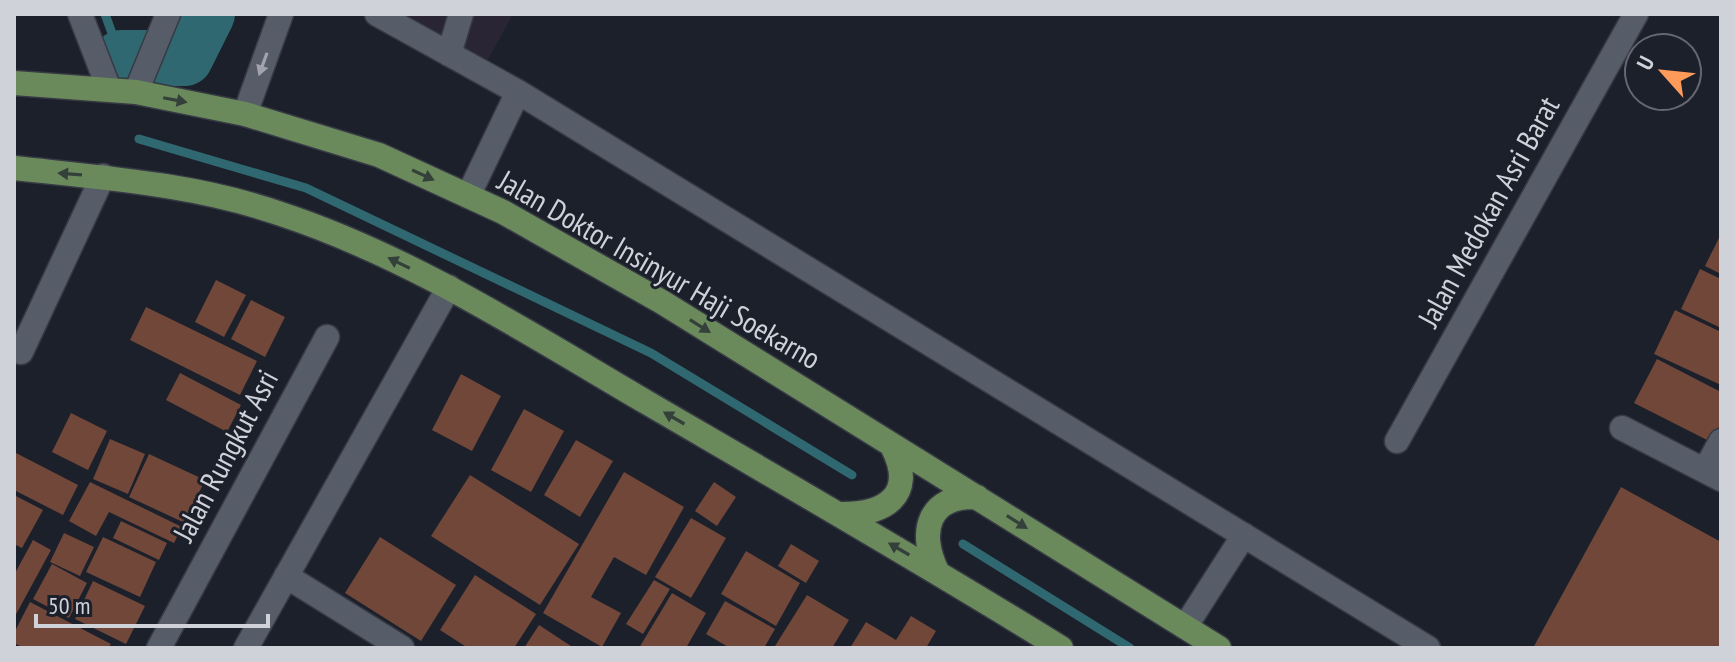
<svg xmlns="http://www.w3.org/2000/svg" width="1735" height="662" font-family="'PT Sans Narrow',sans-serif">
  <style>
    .education { fill: #292535 }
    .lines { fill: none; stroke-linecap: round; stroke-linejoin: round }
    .stream { stroke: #2f6870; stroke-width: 9 }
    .river { stroke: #2f6870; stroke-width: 56 }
    .building { fill: #704739 }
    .minor-casing { stroke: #373a44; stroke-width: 27 }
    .major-casing { stroke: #373a44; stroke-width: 27 }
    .minor { stroke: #575c69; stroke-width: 24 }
    .major { stroke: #6b8a5c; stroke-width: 24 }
    .oneway { fill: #a0a3ad }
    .oneway2 { fill: #34403a }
    .labels { text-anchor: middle; stroke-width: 6; stroke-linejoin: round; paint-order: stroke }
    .street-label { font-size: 30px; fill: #d0d2da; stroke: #1c202b }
  </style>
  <rect width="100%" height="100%" fill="#1c202b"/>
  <path class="education" d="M406,14H513L486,63Z"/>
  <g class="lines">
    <path class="stream" d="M105,14L121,58
      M139,139L306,188L651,353L852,475
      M963,544L1130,648"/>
    <path class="river" d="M121,58H185L207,14"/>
  </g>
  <path class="building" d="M1721,234V274L1705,266Z
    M1700,269L1721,279V328L1681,309Z
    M216,280L246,295L224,337L195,322Z
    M251,300L285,317L265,357L231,339Z
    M146,307L257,361L240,395L130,340Z
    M1675,310L1721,332V385L1654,354Z
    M1657,359L1721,392V423L1711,442L1634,403Z
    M180,373L241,405L227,432L166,400Z
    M461,374L501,396L472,451L432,430Z
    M524,409L564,431L531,492L491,470Z
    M71,413L107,431L88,470L52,452Z
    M110,439L145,454L128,494L93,479Z
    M576,440L613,461L580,517L544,495Z
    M16,453L78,485L63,515L14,490Z
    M149,454L205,480L185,523L129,497Z
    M624,472L684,507L646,575L614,557L591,597L621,613L602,647L543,613Z
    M470,475L579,544L540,605L431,536Z
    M90,482L182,527L174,543L109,512L96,536L69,521Z
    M714,482L736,497L717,526L695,511Z
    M1621,487L1721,542V648H1533Z
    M14,495L43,510L22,548L14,544Z
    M691,518L726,538L691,598L655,577Z
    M121,521L167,543L159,560L113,538Z
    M64,533L94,547L80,576L50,562Z
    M103,537L156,562L140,597L86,572Z
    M380,537L456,585L421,641L345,593Z
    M33,540L51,550L14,618V575Z
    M791,544L819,561L806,583L778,566Z
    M746,551L800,583L776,626L721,594Z
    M52,564L87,583L69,618L33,599Z
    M475,575L536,614L514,648H468L440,630Z
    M654,580L670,589L643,634L626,624Z
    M93,581L145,606L126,644L75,619Z
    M672,593L706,613L686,648H639Z
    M807,595L849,620L832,648H777L775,646Z
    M725,601L775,629L764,648H730L706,634Z
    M30,602L111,644L108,648H24L14,643V633Z
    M911,616L936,631L926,648H850L866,622L896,640Z
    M539,625L574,648H524Z"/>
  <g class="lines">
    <defs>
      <path id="minor" d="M80,14L109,89
        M377,14L518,92L1428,648
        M449,54L461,14
        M136,92L168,14
        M245,114L281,14
        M468,196L518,92
        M21,352L103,176
        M1622,428L1721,479
        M1397,441L1636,14
        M1705,470L1721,441
        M286,576L402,648
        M1185,627L1244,535
        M159,648L327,337
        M246,648L449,287"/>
      <path id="major" d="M14,83L136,92L245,114L379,155L503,212L662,302L1219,648
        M14,168C104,178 195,184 281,214C411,257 528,333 646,402C785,483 924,563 1061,648
        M839,514C883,515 917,497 893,448
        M937,571C918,532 928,495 977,497"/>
    </defs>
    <use href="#minor" class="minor-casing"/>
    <use href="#major" class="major-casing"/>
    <use href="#minor" class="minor"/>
    <use href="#major" class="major"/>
  </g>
  <defs><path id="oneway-solid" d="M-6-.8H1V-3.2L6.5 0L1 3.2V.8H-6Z" transform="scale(2)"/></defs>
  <use class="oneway" href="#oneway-solid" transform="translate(263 64) rotate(110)"/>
  <g class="oneway2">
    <use href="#oneway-solid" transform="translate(175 100) rotate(11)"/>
    <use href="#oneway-solid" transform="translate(70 174) rotate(-176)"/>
    <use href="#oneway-solid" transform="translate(423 175) rotate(25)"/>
    <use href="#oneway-solid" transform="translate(399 263) rotate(-154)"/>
    <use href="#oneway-solid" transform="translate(700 326) rotate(32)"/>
    <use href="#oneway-solid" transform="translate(674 418) rotate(-150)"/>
    <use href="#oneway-solid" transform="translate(1017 522) rotate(32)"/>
    <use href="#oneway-solid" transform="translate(899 549) rotate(-150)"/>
  </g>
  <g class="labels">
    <g class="street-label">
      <text transform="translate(1489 212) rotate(-61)" y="10">Jalan Medokan Asri Barat</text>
      <text transform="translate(659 270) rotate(30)" y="10">Jalan Doktor Insinyur Haji Soekarno</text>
      <text transform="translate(226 456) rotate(-62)" y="10">Jalan Rungkut Asri</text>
    </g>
  </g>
  <rect width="1735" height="662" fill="none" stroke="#d0d2da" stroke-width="32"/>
  <g transform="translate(1663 72) rotate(297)"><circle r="38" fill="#1c202b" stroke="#646771" stroke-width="2"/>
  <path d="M0-6L14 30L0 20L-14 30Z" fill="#ff9b5a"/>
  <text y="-12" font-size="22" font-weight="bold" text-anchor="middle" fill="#d0d2da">U</text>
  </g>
  <path d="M36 614v12h232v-12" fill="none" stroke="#d0d2da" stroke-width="4"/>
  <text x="48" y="614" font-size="24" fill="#d0d2da" stroke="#1c202b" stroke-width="6" paint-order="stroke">50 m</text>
</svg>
